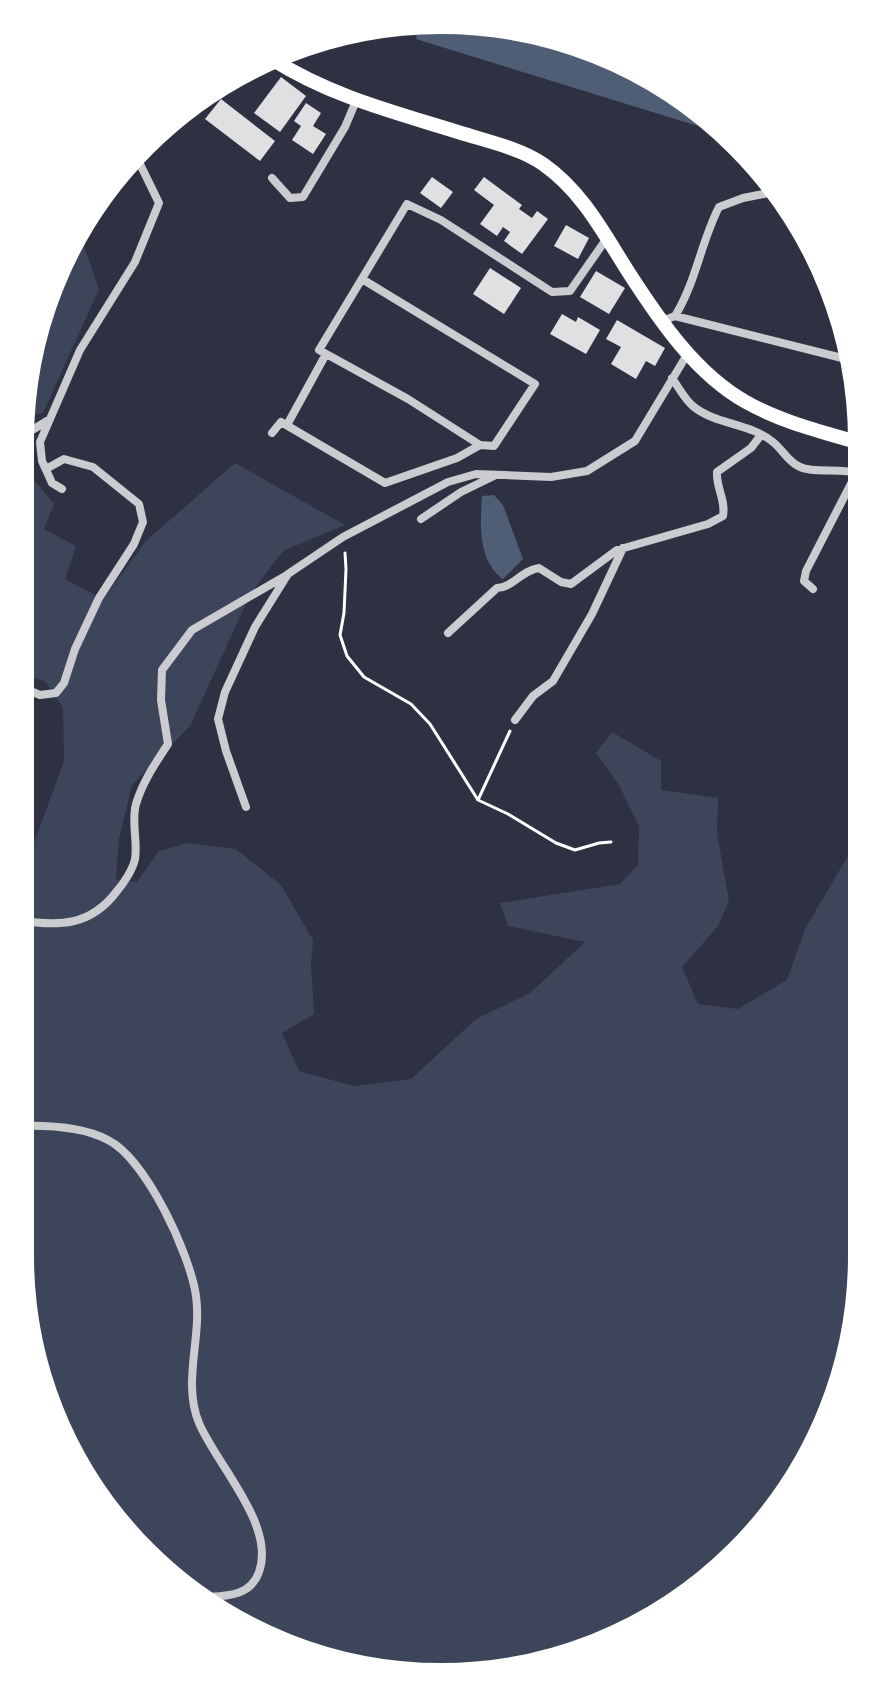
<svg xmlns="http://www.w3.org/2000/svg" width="882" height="1697" font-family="Signika,sans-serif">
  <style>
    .green { fill: #3c4559 }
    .water { fill: #4f5d75 }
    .building { fill: #e0e0e3 }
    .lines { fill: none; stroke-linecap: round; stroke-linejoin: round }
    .path { stroke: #fff; stroke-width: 3 }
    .minor { stroke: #caccd0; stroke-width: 8 }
    .primary { stroke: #fff; stroke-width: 14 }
    .rim { fill: none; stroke: #fff; stroke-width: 4 }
  </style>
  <rect width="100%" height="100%" fill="#2d3142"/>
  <path class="green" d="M79,232L99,289L43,413L19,417L62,254Z
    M235,463L345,525L283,551L251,593L190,726L132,785L119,839L116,879L137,882L159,851L188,843L236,849L281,885L313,940L311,966L314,1014L282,1033L299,1071L354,1086L411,1079L476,1019L530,993L585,942L508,926L500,903L620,884L638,865L639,827L620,787L596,753L612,732L661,761V790L718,798L717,833L729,901L718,926L682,967L698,1004L738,1009L787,980L806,927L862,832L863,1283L820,1443L720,1574L603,1647L469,1678L332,1665L206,1608L106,1514L41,1392L28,1314L31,1306L24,1291L18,1256V850L30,854L64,761L63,708L45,681L19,674V491L35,481L54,504L44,529L76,546L65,579L103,599L146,541Z"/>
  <path class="water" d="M469,19L628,62L720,123L727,131L719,134L720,139H714V131L416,39L418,26Z
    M494,495L503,505L523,559L503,579C478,561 480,525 482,496Z"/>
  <path class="building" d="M281,77L306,96L280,132L254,113Z
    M204,99L188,118L181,112Z
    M221,99L275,141L260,161L205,119Z
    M306,103L321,113L313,126L326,134L313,154L292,140L301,126L294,121Z
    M432,177L453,192L441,208L420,193Z
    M484,177L522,205L519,209L532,218L537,211L548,219L522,254L504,241L510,232L503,227L497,236L480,224L494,205L474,190Z
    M566,225L589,238L578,259L554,246Z
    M490,268L521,288L504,314L473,294Z
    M596,271L625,288L609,314L580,297Z
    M562,314L576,322L578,317L600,330L586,354L550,334Z
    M617,320L665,348L655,366L646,361L636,379L611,364L621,347L606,339Z"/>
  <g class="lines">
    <path class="path" d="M345,553L346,569L344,613L340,635L347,656L364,677L411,704L430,724L478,800L508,814L556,843L575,850L599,843L611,842
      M478,800L510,731"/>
    <path class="minor" d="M272,178L290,198L303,197L345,127L356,101
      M362,279L535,384L494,446L480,445L408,399L319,350L407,204L441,220L552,292L570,291L607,238
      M675,316C696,282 701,242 719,207L743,198L779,191
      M662,321L675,316L854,361
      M672,378C679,388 685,400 694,407C717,425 750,423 773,442C783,450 788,462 800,467C816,474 841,467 861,474
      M287,425L326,354
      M19,431L34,429L50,419
      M272,433L281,422L385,483L457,458L480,445
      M62,489L52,483L42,461L40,442L80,350L135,262L159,203L139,162L138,155
      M421,519L461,492L494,476
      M813,589L804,581L806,571L857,472
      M448,633L497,588C514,587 520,571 539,568L561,582L571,584L617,550L708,524L723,516C726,500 716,488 717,472L751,448L761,435
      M19,686L40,695L56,693L64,683L75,649L99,598L134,544L143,522L139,504L93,467L64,459L46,469
      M515,720L533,696L553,681L592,614L623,548
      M246,807L226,751L218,719L225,692L255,627L288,574L343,537L448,482L476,474L551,477L587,471L635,441L688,353
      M18,920C59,927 91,926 117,891C124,883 133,869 135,859C138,841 131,822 136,804C143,781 155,764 168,744L161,700L162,670L192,630L287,575
      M18,1126C47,1125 82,1126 108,1140C146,1159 190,1254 196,1296C202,1338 182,1382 199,1423C216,1464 276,1525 259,1572C249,1600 219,1595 196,1598"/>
    <path class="primary" d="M272,59C330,96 394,112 458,132C486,141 520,148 543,164C583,192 604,234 629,273C660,321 696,374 746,402C781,422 823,432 860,443"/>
  </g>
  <path d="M0 0H882V1697H0ZM441 32H441A409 409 0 0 1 850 441V1256A409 409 0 0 1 441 1665H441A409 409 0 0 1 32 1256V441A409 409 0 0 1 441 32Z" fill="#fff" fill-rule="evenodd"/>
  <path class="rim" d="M441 32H441A409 409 0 0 1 850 441V1256A409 409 0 0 1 441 1665H441A409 409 0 0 1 32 1256V441A409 409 0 0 1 441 32Z"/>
</svg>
